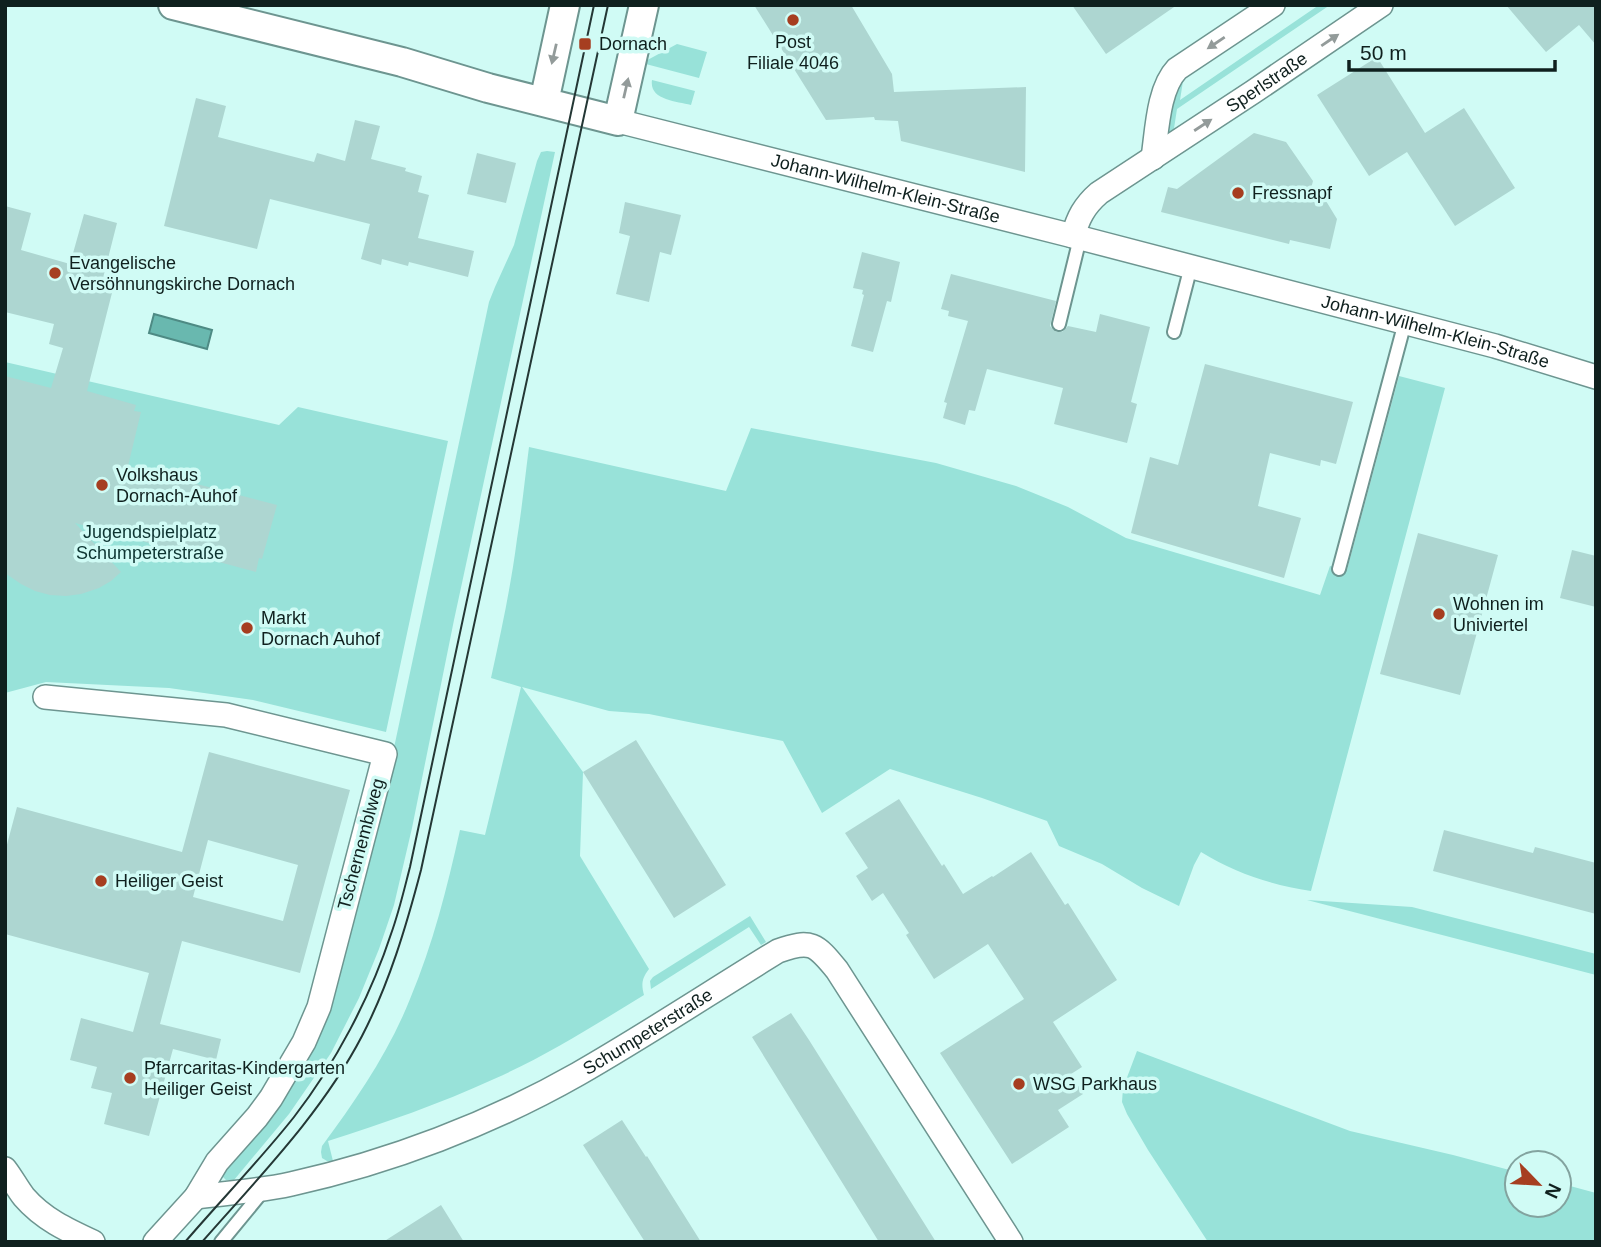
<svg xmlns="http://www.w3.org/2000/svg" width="1601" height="1247" font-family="Arial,sans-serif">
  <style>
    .green { fill: #98e2d9 }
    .water { fill: #69b8af; stroke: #4e8a84; stroke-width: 2 }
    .building { fill: #add6d1; fill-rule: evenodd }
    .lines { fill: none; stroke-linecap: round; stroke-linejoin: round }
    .service-casing { stroke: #6d9590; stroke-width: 16 }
    .minor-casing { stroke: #6d9590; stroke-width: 26 }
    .tertiary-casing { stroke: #6d9590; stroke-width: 32 }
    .service { stroke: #fff; stroke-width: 12 }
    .minor { stroke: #fff; stroke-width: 23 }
    .tertiary { stroke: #fff; stroke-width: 28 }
    .tram { stroke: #243735; stroke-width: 2 }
    .oneway { fill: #939b9a }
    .poi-dot { fill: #a63e20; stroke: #d0fbf5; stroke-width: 2.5 }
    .labels { text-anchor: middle; stroke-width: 7; stroke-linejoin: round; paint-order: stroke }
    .poi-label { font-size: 18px; fill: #0f201e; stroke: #d0fbf5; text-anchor: start }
    .street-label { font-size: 18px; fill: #0f201e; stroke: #d0fbf5 }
    .park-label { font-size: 18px; fill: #0c3330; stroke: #d0fbf5 }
  </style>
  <rect width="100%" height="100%" fill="#d0fbf5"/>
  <path class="green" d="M1319,5H1330L1177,109L1173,135L1165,140L1177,80L1184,75L1180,100Z
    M677,44L707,52L699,78L642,63Z
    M652,80L695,91L691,105C676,101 649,100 652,80Z
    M547,151L555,152L454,620L412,828L394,905L379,949L359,998L331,1053L289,1114L234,1180H226L222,1176L224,1164L321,1023L395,743L489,302L495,287L514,245L537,161L541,152Z
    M5,362L279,425L298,407L448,441L386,732L253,700L169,688L46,682L5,693Z
    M1399,376L1445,388L1311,891C1271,885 1235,873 1201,852L1194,865L1179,906L1142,888L1102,864L1059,846L1047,821L982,798L890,769L822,813L783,741L649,714L609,711L522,687L583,772L580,856L649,969C642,978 641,984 644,995C595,1025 546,1056 494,1079C440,1104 384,1123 328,1141L333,1161H327L322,1158L321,1152L322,1146C356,1100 389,1052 410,999C433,944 447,888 460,830L485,835L521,687L491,678C501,632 511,586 517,539C522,508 525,478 529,447L726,491L751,428L936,463L1016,486L1068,507L1126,538L1320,595L1330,566L1347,570Z
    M1307,900L1412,907L1596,954V975Z
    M750,916L766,942L761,945L749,927L651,989L650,981L653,977Z
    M1137,1051L1350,1131L1453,1155L1517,1172V1205H1559V1183L1596,1193V1242H1208L1148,1150L1127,1114L1122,1102L1123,1088Z"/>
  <path class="water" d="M154,314L212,330L207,349L149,333Z"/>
  <path class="building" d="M754,5H851L892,74L894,92L1026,87L1025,172L901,141L898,121L875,120L874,117L826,120Z
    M1072,5H1177L1106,54Z
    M1506,5H1596V45L1579,25L1546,52Z
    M1377,57L1425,133L1464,108L1515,188L1455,226L1407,152L1369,176L1317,95Z
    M196,98L226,106L218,137L314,162L317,153L345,161L355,120L380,126L371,159L406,168L405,171L422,176L418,192L429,195L418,238L474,251L468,277L409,262L408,266L382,259L381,265L361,259L370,224L270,199L257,249L164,226Z
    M1254,133L1286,142L1313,181L1309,196L1326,201L1337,219L1330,249L1290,240L1289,244L1161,212L1168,187L1177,189Z
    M477,153L516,163L506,203L467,194Z
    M625,202L681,215L671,255L660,252L649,302L616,294L630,236L619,233Z
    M5,206L31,213L21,250L70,264L84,214L117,223L102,282L114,285L87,391L136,405L134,411L141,412L128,466L277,505L262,559L259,558L256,572L75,523L121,572L111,581L99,588L81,594L66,596L50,595L35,591L21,584L5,573V376L51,388L63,348L49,344L54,324L5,312Z
    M862,252L900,262L891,302L887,301L873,352L851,346L864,295L862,294L863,290L853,288Z
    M951,274L1056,301L1050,326L1056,332H1062L1068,326L1096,332L1100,314L1150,327L1131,402L1137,404L1127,443L1054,424L1063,388L987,369L975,411L969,410L965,425L943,418L947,403L944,402L968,321L948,316L949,311L941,309Z
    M1205,364L1353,402L1336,464L1321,460L1320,466L1270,453L1258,506L1301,518L1284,578L1131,533L1150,457L1178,465Z
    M1418,533L1498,555L1460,695L1380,674Z
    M1572,550L1596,556V607L1560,598Z
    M636,740L726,885L674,918L583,772Z
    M209,752L350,790L300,973L182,941L160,1024L221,1039L216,1060L173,1049L149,1136L104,1124L112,1093L91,1088L97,1067L70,1060L81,1018L133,1032L149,973L5,934V852L17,807L182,852ZM208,840L298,865L283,921L193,897Z
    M899,799L942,866L944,864L963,894L992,876L993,877L1031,852L1065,905L1068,903L1117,980L1053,1022L1082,1067L1071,1074L1083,1094L1058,1110L1069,1127L1012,1164L940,1053L1024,999L988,944L934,979L906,935L909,933L883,893L872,901L856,876L868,868L845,833Z
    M1444,830L1533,853L1535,847L1596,863V914L1433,871Z
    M791,1013L809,1040L936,1242H879L752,1037Z
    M622,1120L646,1157L647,1156L701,1242H645L583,1145Z
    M441,1205L464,1242H383Z"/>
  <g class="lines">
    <defs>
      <path id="service" d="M1059,324L1080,238
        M1174,332L1191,266
        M1339,569L1405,322
        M221,1242L263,1191"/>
      <g id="minor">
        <path id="s1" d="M618,121L1073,236L1495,346L1596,377"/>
        <path d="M1153,158C1157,131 1158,89 1177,69L1273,5"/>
        <path id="s2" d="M1073,236C1078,218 1084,206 1099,193L1253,92L1381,5"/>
        <path d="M45,697L226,715L385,754L319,1007L304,1042L271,1098L257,1117L217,1162L196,1197L155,1242"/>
        <path d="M5,1169C12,1178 17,1188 24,1197C43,1219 67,1230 93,1242"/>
        <path id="s3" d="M196,1197C227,1193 260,1191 291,1184C390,1162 490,1124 578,1074C646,1035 711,992 778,951C811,939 816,944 837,970L1011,1242"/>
      </g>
      <path id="tertiary" d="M173,5L402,62L488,88L618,121L644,5
        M544,102L565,5"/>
    </defs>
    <use href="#service" class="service-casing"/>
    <use href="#minor" class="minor-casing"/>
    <use href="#tertiary" class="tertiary-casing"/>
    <use href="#service" class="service"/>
    <use href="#minor" class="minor"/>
    <use href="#tertiary" class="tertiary"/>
    <path class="tram" d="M185,1242C221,1200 260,1160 294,1117C335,1064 370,998 391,934C399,912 404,890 410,867L594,5
      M202,1242C259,1177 322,1113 362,1036C389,984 406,927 421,870L608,5"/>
  </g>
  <defs><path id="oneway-solid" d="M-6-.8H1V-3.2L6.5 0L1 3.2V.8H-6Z" transform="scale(1.75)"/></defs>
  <g class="oneway">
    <use href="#oneway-solid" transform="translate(1330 40) rotate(-34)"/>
    <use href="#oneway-solid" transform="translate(1216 43) rotate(146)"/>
    <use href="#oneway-solid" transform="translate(554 54) rotate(103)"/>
    <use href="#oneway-solid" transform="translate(626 88) rotate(-77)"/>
    <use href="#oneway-solid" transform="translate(1203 125) rotate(-33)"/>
  </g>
  <g class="poi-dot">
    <circle cx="793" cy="20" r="7"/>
    <rect x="578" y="37" width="14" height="14" rx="3.5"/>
    <circle cx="1238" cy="193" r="7"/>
    <circle cx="55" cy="273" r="7"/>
    <circle cx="102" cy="485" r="7"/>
    <circle cx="1439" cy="614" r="7"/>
    <circle cx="247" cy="628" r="7"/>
    <circle cx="101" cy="881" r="7"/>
    <circle cx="130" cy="1078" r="7"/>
    <circle cx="1019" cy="1084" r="7"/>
  </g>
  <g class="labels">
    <g class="poi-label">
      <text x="793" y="48" text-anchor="middle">Post<tspan x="793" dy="21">Filiale 4046</tspan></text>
      <text x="599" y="50">Dornach</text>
      <text x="1252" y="199">Fressnapf</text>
      <text x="69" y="269">Evangelische<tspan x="69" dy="21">Versöhnungskirche Dornach</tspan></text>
      <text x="116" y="481">Volkshaus<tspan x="116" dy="21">Dornach-Auhof</tspan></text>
      <text x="1453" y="610">Wohnen im<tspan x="1453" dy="21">Univiertel</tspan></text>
      <text x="261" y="624">Markt<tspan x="261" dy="21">Dornach Auhof</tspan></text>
      <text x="115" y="887">Heiliger Geist</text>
      <text x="144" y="1074">Pfarrcaritas-Kindergarten<tspan x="144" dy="21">Heiliger Geist</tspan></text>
      <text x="1033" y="1090">WSG Parkhaus</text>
    </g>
    <g class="street-label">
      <text dy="6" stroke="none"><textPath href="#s2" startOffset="252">Sperlstraße</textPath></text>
      <text dy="6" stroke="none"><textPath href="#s1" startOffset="276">Johann-Wilhelm-Klein-Straße</textPath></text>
      <text dy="6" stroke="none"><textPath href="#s1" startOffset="844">Johann-Wilhelm-Klein-Straße</textPath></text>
      <text transform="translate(361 844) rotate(-75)" y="6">Tschernemblweg</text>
      <text dy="6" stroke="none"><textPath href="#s3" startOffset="486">Schumpeterstraße</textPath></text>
    </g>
    <g class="park-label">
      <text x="150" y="538">Jugendspielplatz<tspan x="150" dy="21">Schumpeterstraße</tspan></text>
    </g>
  </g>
  <rect width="1601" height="1247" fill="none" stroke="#0f201e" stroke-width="14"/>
  <g transform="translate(1538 1184) rotate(115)"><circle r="33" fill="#d0fbf5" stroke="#83a39f" stroke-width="2"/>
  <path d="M0-5L12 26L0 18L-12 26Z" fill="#a63e20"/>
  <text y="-10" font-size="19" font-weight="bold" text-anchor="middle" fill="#0f201e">N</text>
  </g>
  <path d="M1349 60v10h206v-10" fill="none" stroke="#0f201e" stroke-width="3.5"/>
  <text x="1360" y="60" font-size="21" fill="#0f201e" stroke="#d0fbf5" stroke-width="5" paint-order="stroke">50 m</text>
</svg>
